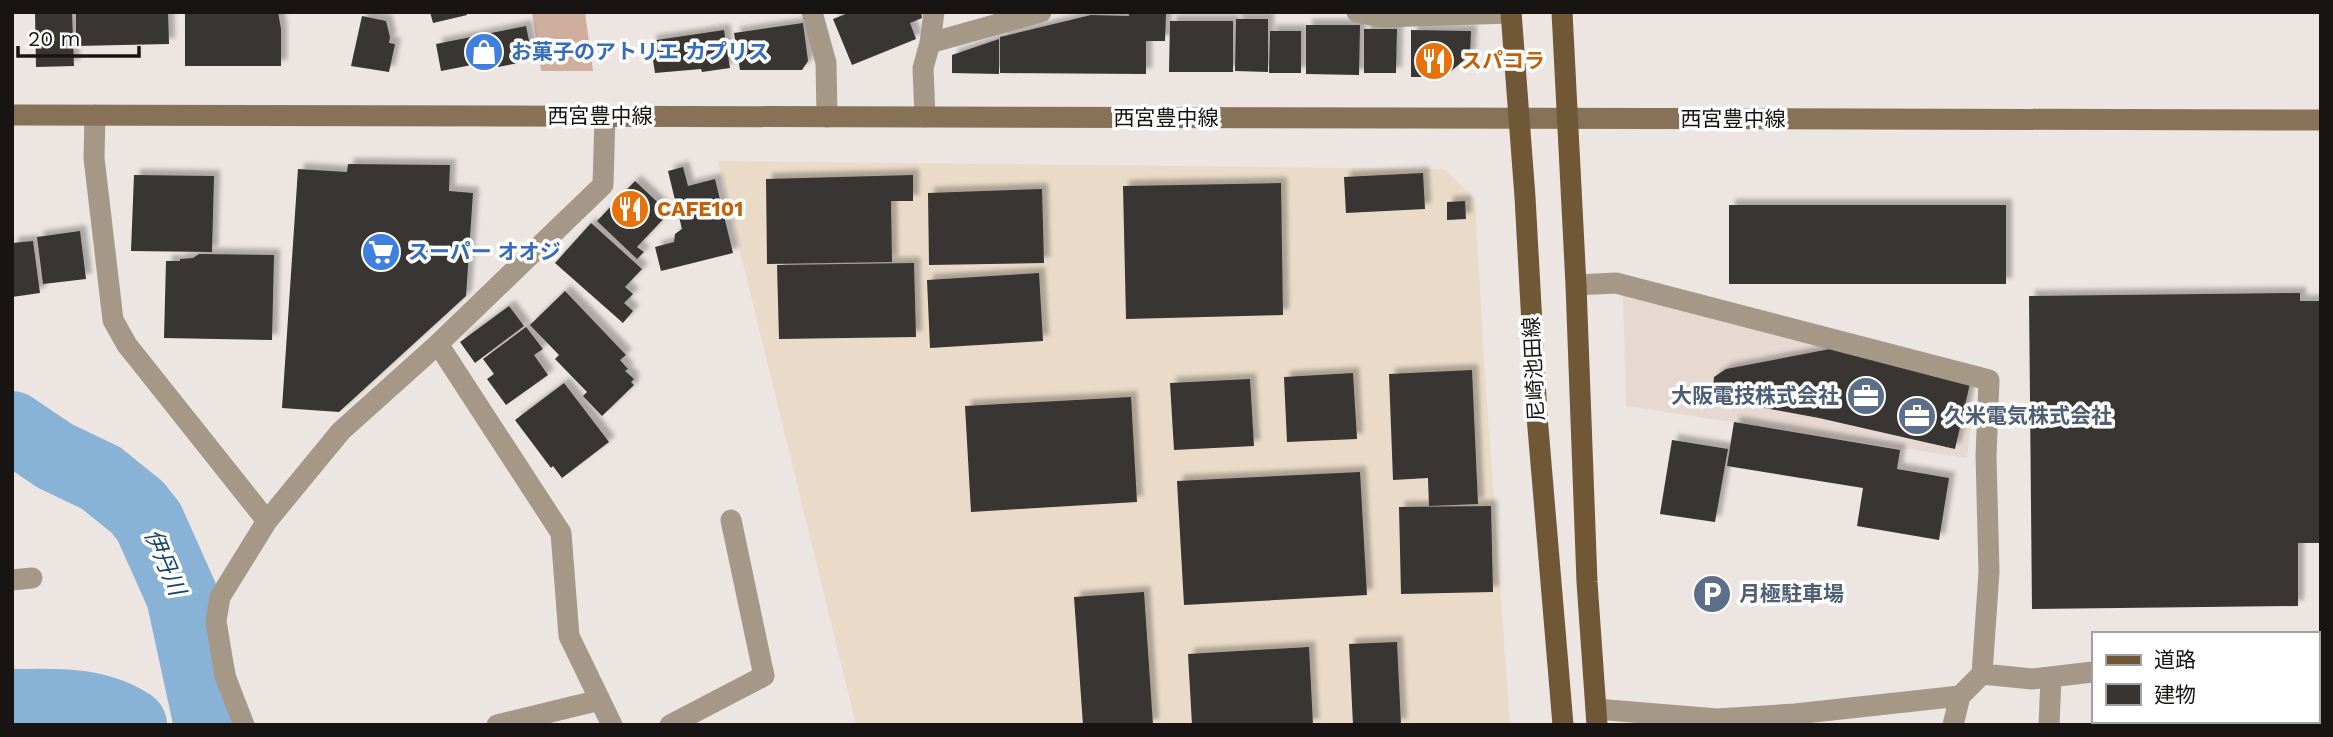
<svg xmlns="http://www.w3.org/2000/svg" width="2333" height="737" font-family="'Work Sans','Noto Sans JP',sans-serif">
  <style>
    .built { fill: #e7d9d2 }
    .industrial { fill: #eadbc8 }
    .green { fill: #d0ae9e }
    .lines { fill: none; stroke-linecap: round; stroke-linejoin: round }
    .river { stroke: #88b2d6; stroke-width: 72 }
    .building { fill: #383431; filter: url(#shadow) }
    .street { stroke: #a69886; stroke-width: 21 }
    .secondary { stroke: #877257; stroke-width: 21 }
    .primary { stroke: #705736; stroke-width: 21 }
    .labels { text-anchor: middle; stroke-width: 7; stroke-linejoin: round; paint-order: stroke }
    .shop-label { font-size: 21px; font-weight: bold; fill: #366cbe; stroke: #fff; text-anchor: start }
    .food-label { font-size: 21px; font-weight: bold; fill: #c56008; stroke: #fff; text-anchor: start }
    .street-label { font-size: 21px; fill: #171413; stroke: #fff }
    .service-label { font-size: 21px; font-weight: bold; fill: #4e5e75; stroke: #fff; text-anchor: start }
    .water-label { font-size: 23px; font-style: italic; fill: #17476b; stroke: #fff }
  </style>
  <defs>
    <filter id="shadow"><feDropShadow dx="6" dy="-6" stdDeviation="2" flood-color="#0004"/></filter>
  </defs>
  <rect width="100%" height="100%" fill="#ece5e2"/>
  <path class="built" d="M1623,295L1976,379L1967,458L1626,406Z"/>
  <path class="industrial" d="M718,161L1444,169L1475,199L1483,345L1510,725H856Z"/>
  <path class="green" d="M532,12H585L593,71H541Z"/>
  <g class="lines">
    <path class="river" d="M12,427L55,456L101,478L137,507L149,522L182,596L210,725
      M12,705C54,705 94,701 131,725"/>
  </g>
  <path class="building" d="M35,12H72L74,66L36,67Z
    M76,12H168L169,44L76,46Z
    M185,12H278L281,29V66H185Z
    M430,12H466L467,15L433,23Z
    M851,12H921L922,18L910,23L916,39L852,65L833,19Z
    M1129,13L1166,14L1165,41H1146V74L1000,73V37L1091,15L1129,16Z
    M362,16L386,21L390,37L389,43L395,44L389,72L351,66Z
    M1236,19H1268V72L1235,71Z
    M1170,21H1233V72H1169Z
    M803,23L808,61L802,70H740L734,33Z
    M1306,25H1360L1359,75L1306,74Z
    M526,26L533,60L498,67L497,60L441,71L436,44Z
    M1364,29H1397L1396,73H1364Z
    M724,30L730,68L702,72L701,69L655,73L650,41Z
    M1411,30L1471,31L1470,55L1444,77H1411Z
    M1270,31H1301V73H1269Z
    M999,39V74L952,73V55Z
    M348,164L450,165L449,191L473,193L466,296L339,412L282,408L298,169L347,172Z
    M683,167L688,186L715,179L733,253L661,271L655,247L674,242L675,234L682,229L668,171Z
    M1423,173L1425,209L1346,213L1344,177Z
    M134,175L214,176L212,252L131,251Z
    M913,175V201H891L892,262L767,264L766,179Z
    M635,181L669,213L637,247L644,252L637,259L597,221Z
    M1281,183L1283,315L1126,319L1123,186Z
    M1042,189L1044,263L929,265L928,193Z
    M1465,201L1466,219L1447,220V202Z
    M1729,205H2006V284H1729Z
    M591,223L642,269L625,287L633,294L624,303L633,311L623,323L555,263Z
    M80,231L86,279L43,284L37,237Z
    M33,241L40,293L12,297V243Z
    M199,254L274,255L272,340L164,338L166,261H180V259L193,258Z
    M914,263L916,337L779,339L777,265Z
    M1039,273L1043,341L930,348L927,280Z
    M565,291L626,355L620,360L628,369L625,371L634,379L631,382L634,385L602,416L583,396L587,392L555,359L559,355L530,325Z
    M2300,293V301H2321V543H2298V606L2032,609L2029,296Z
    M509,306L524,326L475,363L460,342Z
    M526,327L543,349L534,355L548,375L506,405L487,379L494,374L483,359Z
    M1835,348L1971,379L1955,449L1819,418L1721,400L1713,390L1714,377L1726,369Z
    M1472,370L1478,504L1429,506L1428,478L1393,480L1389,374Z
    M1353,373L1357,439L1287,442L1284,377Z
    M1250,379L1254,446L1174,450L1170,383Z
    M564,383L609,442L562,478L553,466L551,468L515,420Z
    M1131,397L1137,502L971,512L965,406Z
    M1734,422L1900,450L1897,469L1949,478L1939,540L1857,526L1863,488L1727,466Z
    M1672,440L1728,449L1715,522L1660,514Z
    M1360,472L1367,595L1184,605L1177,481Z
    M1491,506L1493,592L1401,594L1399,507Z
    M1144,592L1153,725H1083L1074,597Z
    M1397,642L1401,725H1353L1349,644Z
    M1309,647L1313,725H1192L1188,654Z"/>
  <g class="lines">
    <path class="street" d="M812,12L826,63L827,117
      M1357,12L1381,17L1511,13
      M930,43L1041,12
      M95,115L94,158L113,320L127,345L267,521
      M925,117L923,68L930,43L934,12
      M1576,285L1616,283L1989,380L1986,456L1989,572L1982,674
      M438,344L561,533L569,636L612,725
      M12,580L32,578
      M2317,651L2321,652
      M1596,709L1717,719L1795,714L1960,696
      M244,725L225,676L216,621L220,597L267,521L341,431L438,344L603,185L605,116
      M497,725L600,700
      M670,725L764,676L731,520
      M1953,725L1960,696L1982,674L2032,679L2093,672
      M2049,725L2051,677"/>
    <path class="secondary" d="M12,115L2321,120"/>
    <path class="primary" d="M1511,12L1525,197L1537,416L1563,725
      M1562,12L1576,285L1587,582L1597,725"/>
  </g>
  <defs>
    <symbol id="shop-disc" viewBox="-11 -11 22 22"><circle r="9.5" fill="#3f7fe0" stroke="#fff"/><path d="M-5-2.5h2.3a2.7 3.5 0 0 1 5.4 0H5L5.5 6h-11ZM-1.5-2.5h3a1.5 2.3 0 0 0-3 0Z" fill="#fff"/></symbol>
    <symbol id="restaurant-disc" viewBox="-11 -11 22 22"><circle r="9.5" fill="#e8710a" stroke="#fff"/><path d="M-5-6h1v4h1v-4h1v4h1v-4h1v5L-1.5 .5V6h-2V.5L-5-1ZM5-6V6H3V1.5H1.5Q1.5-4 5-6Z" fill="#fff"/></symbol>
    <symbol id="supermarket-disc" viewBox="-11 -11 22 22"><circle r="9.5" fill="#3f7fe0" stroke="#fff"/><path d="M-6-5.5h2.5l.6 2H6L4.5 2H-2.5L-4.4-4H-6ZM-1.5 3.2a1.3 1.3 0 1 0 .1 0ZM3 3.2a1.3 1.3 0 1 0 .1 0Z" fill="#fff"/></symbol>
    <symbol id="office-disc" viewBox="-11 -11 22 22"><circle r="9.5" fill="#5c6f8a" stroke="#fff"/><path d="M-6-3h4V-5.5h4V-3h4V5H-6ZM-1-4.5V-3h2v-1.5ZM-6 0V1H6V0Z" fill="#fff"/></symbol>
    <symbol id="parking-disc" viewBox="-11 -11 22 22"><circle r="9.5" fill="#5c6f8a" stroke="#fff"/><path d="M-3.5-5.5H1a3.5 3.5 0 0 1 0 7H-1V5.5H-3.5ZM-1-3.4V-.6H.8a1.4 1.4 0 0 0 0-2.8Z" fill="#fff"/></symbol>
  </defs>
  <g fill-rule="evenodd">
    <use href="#shop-disc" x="462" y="30" width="44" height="44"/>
    <use href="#restaurant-disc" x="1412" y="39" width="44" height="44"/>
    <use href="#restaurant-disc" x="608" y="187" width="44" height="44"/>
    <use href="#supermarket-disc" x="359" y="230" width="44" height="44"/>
    <use href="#office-disc" x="1844" y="374" width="44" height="44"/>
    <use href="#office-disc" x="1895" y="394" width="44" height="44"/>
    <use href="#parking-disc" x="1690" y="572" width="44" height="44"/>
  </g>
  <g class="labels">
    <g class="shop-label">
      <text x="511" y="59">お菓子のアトリエ カプリス</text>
      <text x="408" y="259">スーパー オオジ</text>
    </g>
    <g class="food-label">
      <text x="1461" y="68">スパコラ</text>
      <text x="657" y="216">CAFE101</text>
    </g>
    <g class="street-label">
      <text x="600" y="123">西宮豊中線</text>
      <text x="1166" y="125">西宮豊中線</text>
      <text x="1733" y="126">西宮豊中線</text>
      <text transform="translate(1534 369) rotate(-93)" y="7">尼崎池田線</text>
    </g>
    <g class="service-label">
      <text x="1839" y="403" text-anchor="end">大阪電技株式会社</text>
      <text x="1944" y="423">久米電気株式会社</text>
      <text x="1739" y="601">月極駐車場</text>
    </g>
    <g class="water-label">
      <text transform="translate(165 562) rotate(67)" y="8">伊丹川</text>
    </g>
  </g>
  <rect width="2333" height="737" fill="none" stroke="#171413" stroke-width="28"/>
  <rect x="2092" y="632" width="228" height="91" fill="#ffffff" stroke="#a2a1a1" stroke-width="2"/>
  <rect x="2106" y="655" width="35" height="10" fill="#705736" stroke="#a2a1a1" stroke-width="2"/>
  <text x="2154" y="667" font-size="21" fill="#171413">道路</text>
  <rect x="2106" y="684" width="35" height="21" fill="#383431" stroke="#a2a1a1" stroke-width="2"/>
  <text x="2154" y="702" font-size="21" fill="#171413">建物</text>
  <path d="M18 46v10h121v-10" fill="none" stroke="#171413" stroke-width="3.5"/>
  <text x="28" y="46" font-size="21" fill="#171413" stroke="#ffffff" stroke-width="5" paint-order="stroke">20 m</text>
</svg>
